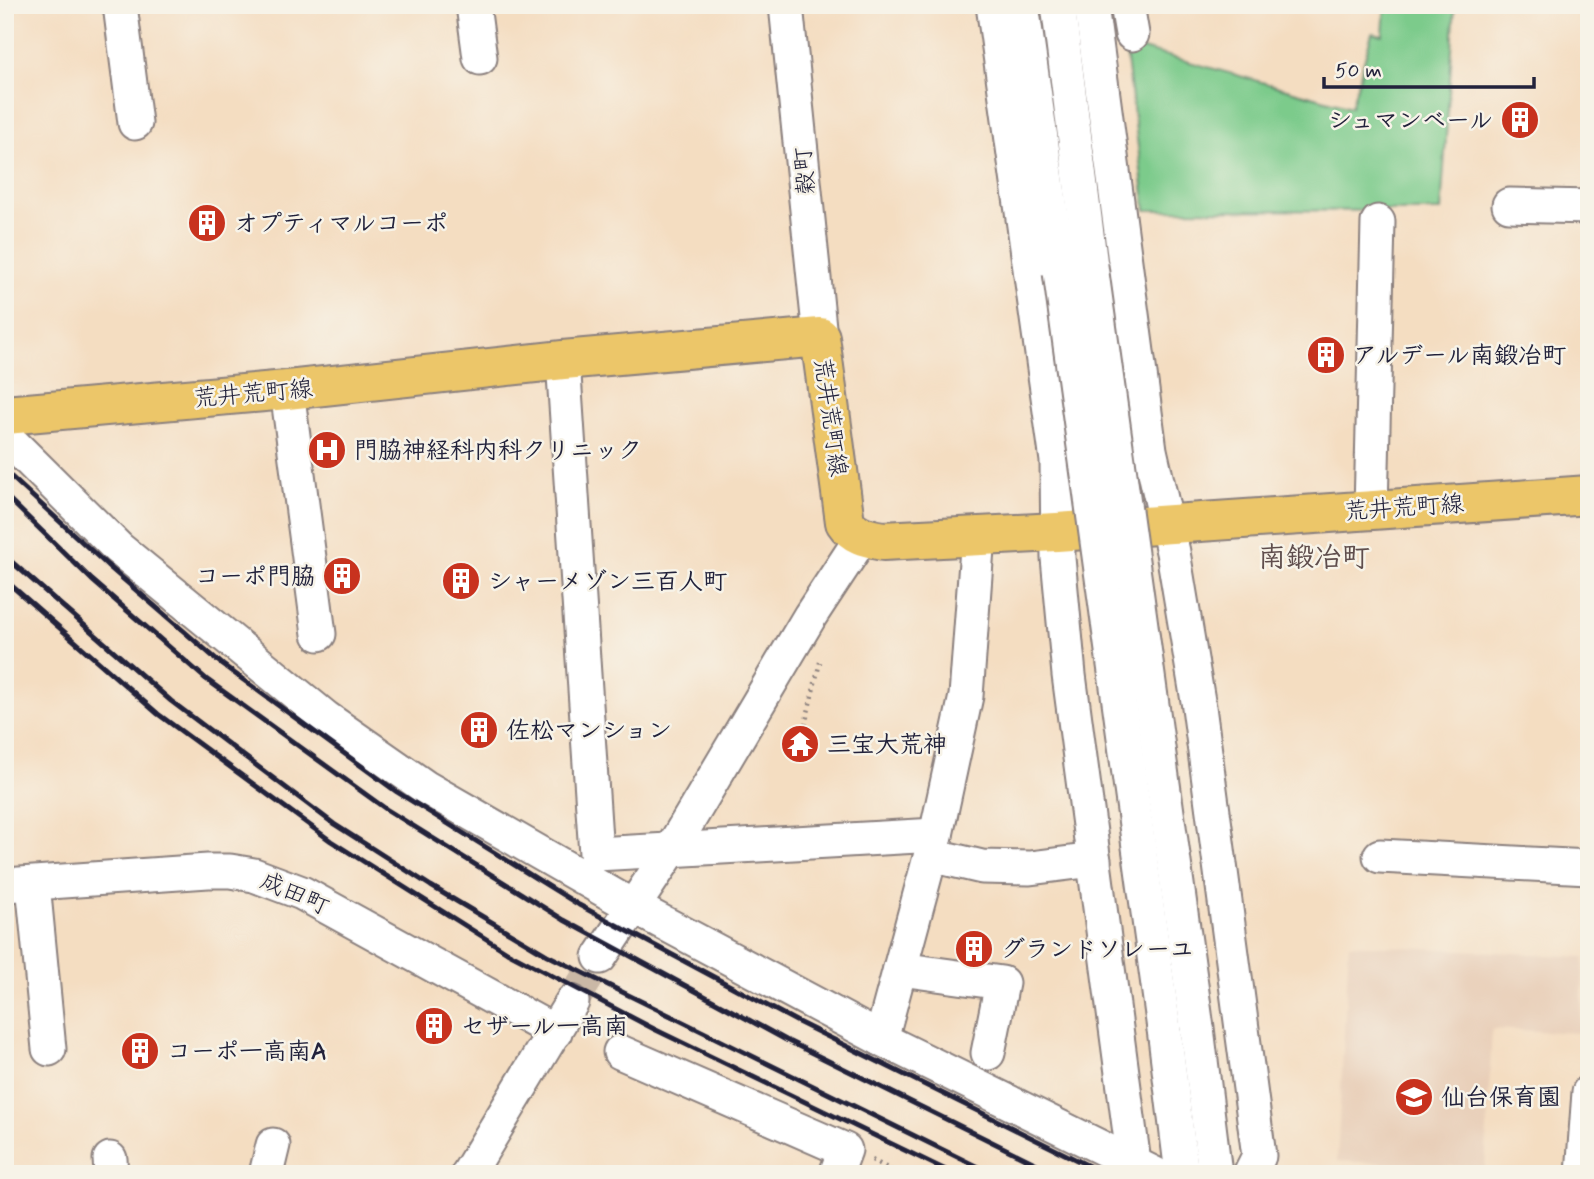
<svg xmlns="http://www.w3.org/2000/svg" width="1594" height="1179" font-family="Mynerve,'Klee One',sans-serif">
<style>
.built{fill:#e8ceb7}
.green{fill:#7ccb8b;stroke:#4f7663;stroke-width:2}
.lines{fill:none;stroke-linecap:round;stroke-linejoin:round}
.minor-tunnel{stroke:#cab8a6;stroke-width:33;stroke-dasharray:33 17;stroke-linecap:butt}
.minor-casing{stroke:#8b807e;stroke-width:37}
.major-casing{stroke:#8b807e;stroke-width:42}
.path{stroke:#8b807e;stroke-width:4.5;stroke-dasharray:2 5;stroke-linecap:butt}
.minor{stroke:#fff;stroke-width:33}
.major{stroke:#ecc669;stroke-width:38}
.rail{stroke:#22223b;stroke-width:5}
.minor-bridge-casing{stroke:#8b807e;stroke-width:37;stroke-linecap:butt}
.minor-bridge{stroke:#fff;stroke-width:33}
.labels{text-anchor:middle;stroke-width:5;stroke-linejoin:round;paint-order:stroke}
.poi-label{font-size:24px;font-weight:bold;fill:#22223b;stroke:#f7f3e8;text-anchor:start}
.street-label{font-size:24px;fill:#22223b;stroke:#f7f3e8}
.quarter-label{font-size:28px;font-weight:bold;fill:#5f4e4d;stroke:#f7f3e8}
</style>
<rect width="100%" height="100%" fill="#f7f3e8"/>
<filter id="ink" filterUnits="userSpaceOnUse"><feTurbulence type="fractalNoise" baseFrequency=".0143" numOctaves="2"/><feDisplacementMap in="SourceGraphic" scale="14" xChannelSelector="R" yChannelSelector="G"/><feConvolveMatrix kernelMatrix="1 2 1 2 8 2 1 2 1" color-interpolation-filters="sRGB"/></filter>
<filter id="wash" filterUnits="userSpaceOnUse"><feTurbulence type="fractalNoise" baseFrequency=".00686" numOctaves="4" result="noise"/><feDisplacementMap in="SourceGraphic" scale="28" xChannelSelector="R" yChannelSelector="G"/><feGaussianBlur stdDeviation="1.57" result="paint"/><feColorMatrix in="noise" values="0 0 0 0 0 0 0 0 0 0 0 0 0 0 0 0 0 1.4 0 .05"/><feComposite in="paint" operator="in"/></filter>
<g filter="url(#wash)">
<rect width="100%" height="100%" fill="#f4ddc1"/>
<polygon class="built" points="1349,944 1584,957 1580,1033 1492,1029 1485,1168 1337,1161"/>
<polygon class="green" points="1385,5 1455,5 1441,211 1146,210 1125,44 1351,107 1372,33 1383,35"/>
</g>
<g filter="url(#ink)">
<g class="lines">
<polyline class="minor-tunnel" points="572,1002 600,957"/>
<defs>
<g id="minor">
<polyline points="120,5 135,123"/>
<polyline points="473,5 480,58"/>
<polyline points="786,5 820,337"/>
<polyline points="993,5 1057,461 1058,558 1069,675 1134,1163"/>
<polyline points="1022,5 1060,272"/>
<polyline points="1058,5 1091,266"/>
<polyline points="1091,5 1150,450 1173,552 1199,707 1259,1156 1250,1174"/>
<polyline points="1127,5 1132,34"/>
<polyline points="1509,205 1589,207"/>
<polyline points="563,360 596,854 936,835"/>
<polyline points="287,390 319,634"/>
<polyline points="5,436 118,548 326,718 425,787 632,906 881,1039 1155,1174"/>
<polyline points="1371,510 1378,222"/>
<polyline points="931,855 982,867 1030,868 1094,860"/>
<polyline points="1380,856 1589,867"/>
<polyline points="33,884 49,1049"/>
<polyline points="5,885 208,871 230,871 254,875 302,893 555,1032"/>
<polyline points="600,957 671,850 810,616 862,537"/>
<polyline points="900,969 1002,983 988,1053"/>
<polyline points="1197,1028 1215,1174"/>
<polyline points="1164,1029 1182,1174"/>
<polyline points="881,1039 936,835 966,696 978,535"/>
<polyline points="620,1052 845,1150 836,1174"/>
<polyline points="110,1159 111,1174"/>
<polyline points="266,1174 273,1145"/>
<polyline points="468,1174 572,1002"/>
<polyline points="1583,1174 1589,1092"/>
</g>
<path id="major" d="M5,415l282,-25 276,-30 257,-23 25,185c9,14 23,16 38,19l174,-9 532,-37"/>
</defs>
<use href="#minor" class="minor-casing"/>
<use href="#major" class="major-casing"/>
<g class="path">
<polyline points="805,725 820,662"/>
<polyline points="872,1160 899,1174"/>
</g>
<use href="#minor" class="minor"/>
<use href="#major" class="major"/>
<g class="rail">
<polyline points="5,471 107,565 223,665 397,792 579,905 796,1021 1105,1174"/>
<polyline points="5,495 92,580 206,679 386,809 564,920 786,1040 1057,1174"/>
<polyline points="5,556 171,701 334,824 431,886 547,955 992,1174"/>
<polyline points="5,580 158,714 331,841 507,952 654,1029 954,1174"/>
</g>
<defs>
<g id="minor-bridge">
<polyline points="1091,266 1197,1028"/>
<polyline points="1060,272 1164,1029"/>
</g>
</defs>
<use href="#minor-bridge" class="minor-bridge-casing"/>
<use href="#minor-bridge" class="minor-bridge"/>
</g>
</g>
<defs>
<symbol id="building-disc" viewBox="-11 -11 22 22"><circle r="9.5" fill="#c8321e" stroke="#f7f3e8"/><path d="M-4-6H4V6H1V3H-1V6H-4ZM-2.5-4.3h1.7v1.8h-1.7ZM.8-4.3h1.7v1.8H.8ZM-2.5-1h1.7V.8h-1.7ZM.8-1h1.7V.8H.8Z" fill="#fff"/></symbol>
<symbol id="hospital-disc" viewBox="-11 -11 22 22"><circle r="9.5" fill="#c8321e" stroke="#f7f3e8"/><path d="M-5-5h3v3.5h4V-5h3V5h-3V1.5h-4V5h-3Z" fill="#fff"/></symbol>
<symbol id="temple-disc" viewBox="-11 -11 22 22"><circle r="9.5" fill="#c8321e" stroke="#f7f3e8"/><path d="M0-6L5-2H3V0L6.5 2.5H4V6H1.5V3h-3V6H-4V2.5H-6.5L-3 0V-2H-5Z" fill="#fff"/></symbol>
<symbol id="school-disc" viewBox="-11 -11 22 22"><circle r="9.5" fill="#c8321e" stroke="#f7f3e8"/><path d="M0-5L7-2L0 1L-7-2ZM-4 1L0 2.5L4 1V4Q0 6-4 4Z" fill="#fff"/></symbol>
</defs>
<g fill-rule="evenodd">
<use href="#building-disc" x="1498" y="98" width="44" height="44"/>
<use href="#building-disc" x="185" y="201" width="44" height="44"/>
<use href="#building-disc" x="1304" y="333" width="44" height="44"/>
<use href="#hospital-disc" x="305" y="428" width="44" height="44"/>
<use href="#building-disc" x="320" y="554" width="44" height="44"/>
<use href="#building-disc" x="439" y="559" width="44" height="44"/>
<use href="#building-disc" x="457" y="708" width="44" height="44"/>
<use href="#temple-disc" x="778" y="722" width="44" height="44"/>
<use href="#building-disc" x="952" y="927" width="44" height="44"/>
<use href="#building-disc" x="412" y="1004" width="44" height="44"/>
<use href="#building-disc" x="118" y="1029" width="44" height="44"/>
<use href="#school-disc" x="1392" y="1075" width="44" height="44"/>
</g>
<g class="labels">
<g class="poi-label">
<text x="1493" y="128" text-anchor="end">シュマンベール</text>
<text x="234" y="231">オプティマルコーポ</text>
<text x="1353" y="363">アルデール南鍛冶町</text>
<text x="354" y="458">門脇神経科内科クリニック</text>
<text x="315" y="584" text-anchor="end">コーポ門脇</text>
<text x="488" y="589">シャーメゾン三百人町</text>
<text x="506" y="738">佐松マンション</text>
<text x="827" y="752">三宝大荒神</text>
<text x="1001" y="957">グランドソレーユ</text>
<text x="461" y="1034">セザール一高南</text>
<text x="167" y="1059">コーポ一高南A</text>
<text x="1441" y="1105">仙台保育園</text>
</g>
<g class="street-label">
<text transform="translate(804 171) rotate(-95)" y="8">穀町</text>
<text transform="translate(253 393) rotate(-5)" y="8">荒井荒町線</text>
<text transform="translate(831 417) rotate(82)" y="8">荒井荒町線</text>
<text transform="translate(1404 507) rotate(-4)" y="8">荒井荒町線</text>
<text transform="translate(295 893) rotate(24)" y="8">成田町</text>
</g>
<g class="quarter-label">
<text x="1314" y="566">南鍛冶町</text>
</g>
</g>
<rect width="1594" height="1179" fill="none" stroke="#f7f3e8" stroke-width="28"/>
<path d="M1324 77v10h210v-10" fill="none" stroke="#22223b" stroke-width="3.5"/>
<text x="1335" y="77" font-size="21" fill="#22223b" stroke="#f7f3e8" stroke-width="5" paint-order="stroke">50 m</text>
</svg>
